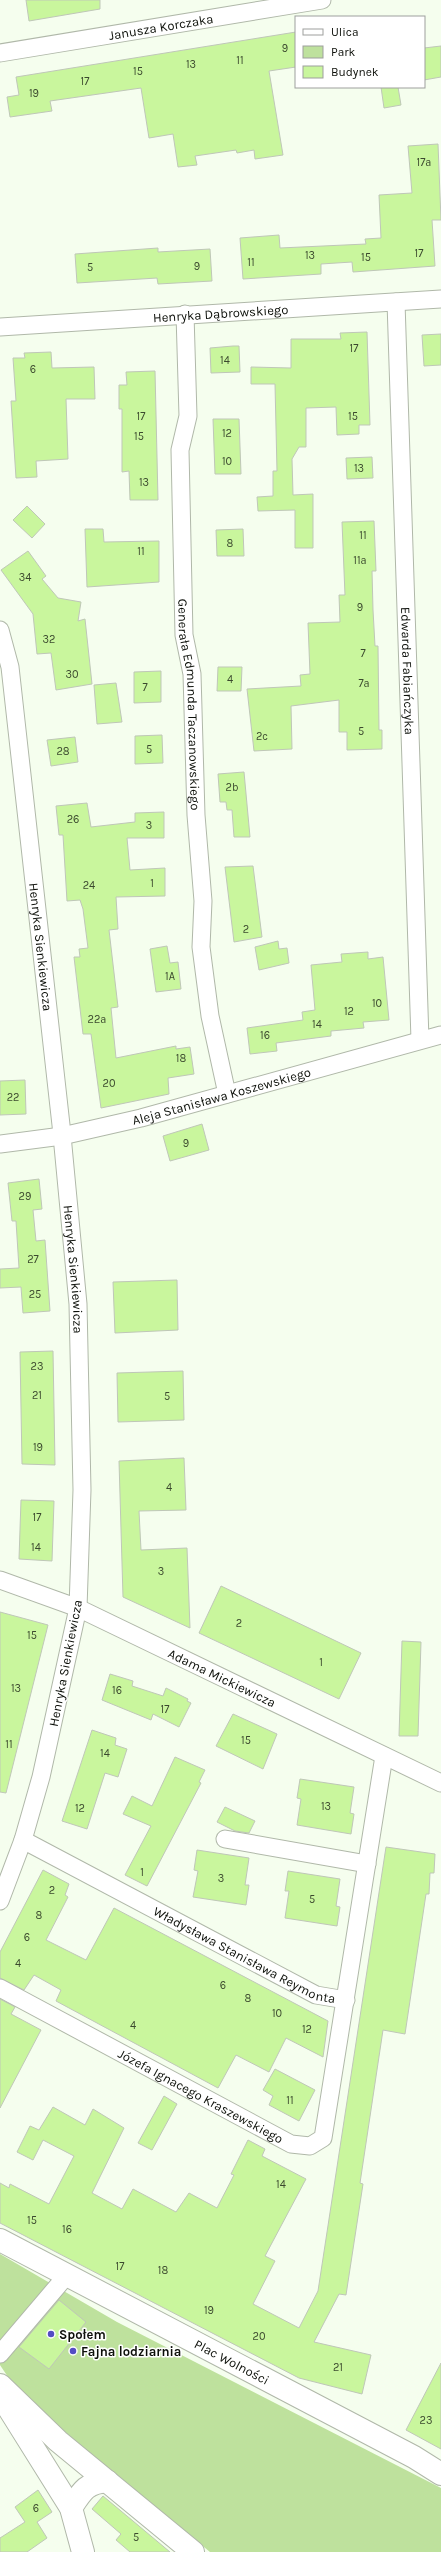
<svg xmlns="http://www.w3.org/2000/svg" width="441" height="2552" font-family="Karla,sans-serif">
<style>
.green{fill:#bee19d}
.building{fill:#c9f69d;stroke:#bfc7b8}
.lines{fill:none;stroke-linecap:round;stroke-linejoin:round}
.minor-casing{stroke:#b0b8a9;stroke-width:19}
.tertiary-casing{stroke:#b0b8a9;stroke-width:24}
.minor{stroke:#fff;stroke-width:17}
.tertiary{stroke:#fff;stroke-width:22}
.poi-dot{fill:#544dc4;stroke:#fff;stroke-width:1.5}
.labels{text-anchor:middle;stroke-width:3;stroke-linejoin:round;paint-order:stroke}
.number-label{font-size:11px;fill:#3b492e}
.street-label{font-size:13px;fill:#0c0f09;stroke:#fff}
.poi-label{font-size:13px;font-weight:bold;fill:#0c0f09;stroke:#fff;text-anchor:start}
</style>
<rect width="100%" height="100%" fill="#f5feee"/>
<polygon class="green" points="0,2254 117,2322 441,2488 441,2552 210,2552 31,2404 14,2386 0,2365"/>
<g class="building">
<polygon points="26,0 100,0 100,9 29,21"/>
<polygon points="296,32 296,67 269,71 283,155 255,159 254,150 237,153 236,150 195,156 197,165 178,167 173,134 149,138 141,88 50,101 52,111 10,117 7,97 19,95 16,77"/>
<polygon points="441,46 441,77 424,80 424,48"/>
<polygon points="381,87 398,87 401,105 384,108"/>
<polygon points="438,144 441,220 432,220 435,266 353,272 352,262 321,264 321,274 243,279 240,238 279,235 280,248 366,244 365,239 381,238 379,195 412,193 408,146"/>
<polygon points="158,248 158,252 210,249 212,281 158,284 157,278 77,283 75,254"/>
<polygon points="367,332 370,425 359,425 359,434 337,435 336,407 306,408 306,447 299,447 292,459 293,495 313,494 313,548 295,548 295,510 258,511 257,497 273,496 273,471 277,471 275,384 251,384 251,367 291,368 291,339 341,339 340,333"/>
<polygon points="441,334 441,365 424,366 422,335"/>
<polygon points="233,346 239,346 240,372 211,373 210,348"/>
<polygon points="51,352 52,368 94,367 95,399 66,399 68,459 36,461 37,477 16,478 11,401 16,401 13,358 25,358 24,353"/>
<polygon points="155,371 158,500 130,500 129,471 122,472 122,409 119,409 119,385 127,385 126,372"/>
<polygon points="213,419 239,419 241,474 215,474"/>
<polygon points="372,457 373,478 347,479 346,458"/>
<polygon points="27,506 45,524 32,538 13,520"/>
<polygon points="374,521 376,571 372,571 373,610 375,646 378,646 379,730 382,730 382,749 347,750 347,732 339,732 339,700 291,706 292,749 254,751 247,689 301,686 300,675 310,674 308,623 340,622 339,595 345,595 342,522"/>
<polygon points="85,529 103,529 104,542 159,541 159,582 87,587"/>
<polygon points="243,529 244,556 217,556 216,530"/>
<polygon points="28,551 46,576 42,579 58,598 81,602 78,621 85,619 92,684 56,690 51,653 37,654 33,614 1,570"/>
<polygon points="218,667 242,667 241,691 217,691"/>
<polygon points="161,671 161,702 134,703 134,672"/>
<polygon points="116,683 122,722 97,724 94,685"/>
<polygon points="162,735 163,763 135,764 135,736"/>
<polygon points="75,737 78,762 51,766 47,740"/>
<polygon points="244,772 250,837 234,837 232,810 227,810 226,802 220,802 218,774"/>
<polygon points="87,803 91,827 135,822 135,813 164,812 164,838 127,838 130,870 165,868 165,896 116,897 118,929 109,930 118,1007 111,1008 116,1058 176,1046 176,1049 190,1047 194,1074 168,1078 169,1094 101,1108 91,1034 83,1034 74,957 80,957 79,949 88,948 83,909 80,900 67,901 63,835 59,835 56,806"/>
<polygon points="253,866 262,937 234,942 225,867"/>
<polygon points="278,941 279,949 287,948 289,963 259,970 255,947"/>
<polygon points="167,946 170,963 178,962 181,989 156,992 150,949"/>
<polygon points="368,952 368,959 383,957 389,1020 363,1022 364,1028 331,1031 331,1036 276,1043 277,1051 250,1054 247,1028 303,1020 302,1012 315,1010 311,965 342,962 341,954"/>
<polygon points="25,1080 26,1114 0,1115 0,1081"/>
<polygon points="202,1124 209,1150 170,1161 163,1136"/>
<polygon points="39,1179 42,1209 33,1210 36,1241 45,1240 50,1311 23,1313 21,1287 0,1288 0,1269 19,1268 16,1221 12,1221 8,1183"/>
<polygon points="177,1280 178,1330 115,1333 113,1282"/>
<polygon points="53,1351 55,1465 22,1464 20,1352"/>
<polygon points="183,1371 184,1420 118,1422 117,1373"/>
<polygon points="184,1458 186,1510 139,1511 141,1550 187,1548 190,1628 123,1597 119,1461"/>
<polygon points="21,1500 54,1501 52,1561 19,1559"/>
<polygon points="221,1586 361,1653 339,1699 199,1633"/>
<polygon points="0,1612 48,1625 6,1793 0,1792"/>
<polygon points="402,1641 421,1642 418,1736 399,1736"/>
<polygon points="110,1674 133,1681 132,1686 163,1696 166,1688 188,1699 187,1701 191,1703 179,1727 153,1714 151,1720 102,1700"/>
<polygon points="233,1714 277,1734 263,1769 216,1746"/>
<polygon points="92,1730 116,1738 115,1745 127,1749 118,1777 105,1773 87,1829 62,1821"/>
<polygon points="175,1757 205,1770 199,1782 201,1783 147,1886 125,1875 151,1826 123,1814 132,1796 152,1806"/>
<polygon points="300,1779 354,1787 350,1813 354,1814 351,1834 297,1825 301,1799 297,1798"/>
<polygon points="225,1807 255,1821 249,1833 235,1831 217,1822"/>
<polygon points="386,1847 435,1854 434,1873 430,1873 429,1894 426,1894 405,2034 383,2030 360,2183 363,2184 346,2295 339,2294 314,2342 371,2355 362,2394 299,2378 0,2223 0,2183 9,2188 10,2184 49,2204 74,2156 43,2140 33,2160 17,2152 30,2126 39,2130 53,2107 85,2125 93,2109 124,2128 92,2193 122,2209 133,2189 176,2212 189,2193 217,2208 234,2175 231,2174 248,2140 265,2149 262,2156 306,2179 265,2256 275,2261 253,2304 299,2328 318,2291"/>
<polygon points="197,1850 249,1858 245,1885 249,1885 246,1905 193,1897 198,1871 194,1870"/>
<polygon points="43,1870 69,1884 65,1895 68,1897 46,1940 86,1960 114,1908 328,2021 323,2057 286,2038 269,2072 236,2055 218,2088 56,2001 61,1990 34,1975 24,1990 0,1978 0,1952"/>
<polygon points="288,1871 340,1879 336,1906 340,1907 337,1926 285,1918 289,1891 285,1891"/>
<polygon points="0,1999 15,2007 11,2014 41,2030 0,2108"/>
<polygon points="275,2069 315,2090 299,2121 269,2105 273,2096 263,2090"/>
<polygon points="164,2096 177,2104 152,2150 138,2143"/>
<polygon points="59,2300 86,2322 49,2369 19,2347"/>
<polygon points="441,2363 441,2449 406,2430"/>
<polygon points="38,2490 52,2512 37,2522 47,2538 27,2552 0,2552 0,2538 25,2522 15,2507"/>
<polygon points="103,2496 133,2521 170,2552 130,2552 116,2540 121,2534 92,2509"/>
</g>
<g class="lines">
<defs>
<g id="minor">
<path id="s1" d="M0,53l322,-53"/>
<path id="s2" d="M396,302l24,738"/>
<path id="s3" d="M185,314l3,102 -8,34 4,185 8,39 4,141 7,86 -2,46 9,69 17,78"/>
<path id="s4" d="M0,327l441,-28"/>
<path id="s5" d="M0,630l10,37 51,458 17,179 4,186 -4,118 -37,169 -18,63 -23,61"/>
<path id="s6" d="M0,1144l62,-8 79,-18 300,-83"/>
<path id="s7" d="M0,1580l78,28 363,175"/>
<polyline points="225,1839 367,1864"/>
<path id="s8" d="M23,1840l293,155 30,5"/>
<path id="s9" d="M0,1988l291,156 19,2 13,-8 61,-382"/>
<polyline points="0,2354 67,2275"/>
</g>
<g id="tertiary">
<path id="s10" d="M0,2240l414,217 27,17"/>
<polyline points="0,2385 58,2441 193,2552"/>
<polyline points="1,2396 71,2508 83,2552"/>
<path d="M71,2508c11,-17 15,-25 36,-27"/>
</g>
</defs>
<use href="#minor" class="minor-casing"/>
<use href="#tertiary" class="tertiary-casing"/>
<use href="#minor" class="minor"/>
<use href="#tertiary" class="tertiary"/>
</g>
<g class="poi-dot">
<circle cx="51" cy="2334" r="4"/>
<circle cx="73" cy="2351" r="4"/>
</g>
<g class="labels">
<g class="number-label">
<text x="285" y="52">9</text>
<text x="240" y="64">11</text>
<text x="191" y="68">13</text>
<text x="138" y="75">15</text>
<text x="85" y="85">17</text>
<text x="34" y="97">19</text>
<text x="424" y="166">17a</text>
<text x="419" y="257">17</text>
<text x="310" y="259">13</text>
<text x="366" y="261">15</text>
<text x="251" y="266">11</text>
<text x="197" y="270">9</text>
<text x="90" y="271">5</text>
<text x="354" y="352">17</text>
<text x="225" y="364">14</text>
<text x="33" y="373">6</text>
<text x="141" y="420">17</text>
<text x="353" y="420">15</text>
<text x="227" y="437">12</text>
<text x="139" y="440">15</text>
<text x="227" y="465">10</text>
<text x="359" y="472">13</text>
<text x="144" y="486">13</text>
<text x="363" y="539">11</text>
<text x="230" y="547">8</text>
<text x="141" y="555">11</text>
<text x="360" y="564">11a</text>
<text x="25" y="581">34</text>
<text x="360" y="611">9</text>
<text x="49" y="643">32</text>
<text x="363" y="657">7</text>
<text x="72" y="678">30</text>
<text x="230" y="683">4</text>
<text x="364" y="687">7a</text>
<text x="145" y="691">7</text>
<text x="361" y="735">5</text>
<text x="262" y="740">2c</text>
<text x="149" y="753">5</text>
<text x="63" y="755">28</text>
<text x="232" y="791">2b</text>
<text x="73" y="823">26</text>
<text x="149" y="829">3</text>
<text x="152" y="887">1</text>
<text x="89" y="889">24</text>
<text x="246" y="933">2</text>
<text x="170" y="980">1A</text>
<text x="377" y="1007">10</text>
<text x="349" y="1015">12</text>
<text x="97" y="1023">22a</text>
<text x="317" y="1028">14</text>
<text x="265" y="1039">16</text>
<text x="181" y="1062">18</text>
<text x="109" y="1087">20</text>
<text x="13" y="1101">22</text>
<text x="186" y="1147">9</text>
<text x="25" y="1200">29</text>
<text x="33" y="1263">27</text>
<text x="35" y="1298">25</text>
<text x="37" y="1370">23</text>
<text x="37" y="1399">21</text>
<text x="167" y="1400">5</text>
<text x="38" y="1451">19</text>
<text x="169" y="1491">4</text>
<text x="37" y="1521">17</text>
<text x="36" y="1551">14</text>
<text x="161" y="1575">3</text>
<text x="239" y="1627">2</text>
<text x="32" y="1639">15</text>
<text x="321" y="1666">1</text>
<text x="16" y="1692">13</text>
<text x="117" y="1694">16</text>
<text x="165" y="1713">17</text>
<text x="246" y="1744">15</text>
<text x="9" y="1748">11</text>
<text x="105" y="1757">14</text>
<text x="326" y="1810">13</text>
<text x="80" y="1812">12</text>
<text x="142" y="1876">1</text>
<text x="221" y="1882">3</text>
<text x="52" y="1894">2</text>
<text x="312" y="1903">5</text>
<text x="39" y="1919">8</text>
<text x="27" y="1941">6</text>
<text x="18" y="1967">4</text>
<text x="223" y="1989">6</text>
<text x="248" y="2002">8</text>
<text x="277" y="2017">10</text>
<text x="133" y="2029">4</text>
<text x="307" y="2033">12</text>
<text x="290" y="2104">11</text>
<text x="281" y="2188">14</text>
<text x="32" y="2224">15</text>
<text x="67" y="2233">16</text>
<text x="120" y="2270">17</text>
<text x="163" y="2274">18</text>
<text x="209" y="2314">19</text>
<text x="259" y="2340">20</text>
<text x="338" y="2371">21</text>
<text x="426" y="2424">23</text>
<text x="36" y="2512">6</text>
<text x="136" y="2541">5</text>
</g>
<g class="street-label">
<text dy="5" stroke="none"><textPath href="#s1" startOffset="163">Janusza Korczaka</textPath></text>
<text dy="5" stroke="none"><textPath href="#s4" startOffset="221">Henryka Dąbrowskiego</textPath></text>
<text dy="5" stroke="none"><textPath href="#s2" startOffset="369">Edwarda Fabiańczyka</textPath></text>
<text dy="5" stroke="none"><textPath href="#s3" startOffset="392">Generała Edmunda Taczanowskiego</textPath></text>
<text dy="5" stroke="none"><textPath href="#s5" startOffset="320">Henryka Sienkiewicza</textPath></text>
<text dy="5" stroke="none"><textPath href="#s6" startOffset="227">Aleja Stanisława Koszewskiego</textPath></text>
<text dy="5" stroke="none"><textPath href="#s5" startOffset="644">Henryka Sienkiewicza</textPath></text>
<text transform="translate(65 1663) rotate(-79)" y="5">Henryka Sienkiewicza</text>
<text dy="5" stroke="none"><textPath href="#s7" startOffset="243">Adama Mickiewicza</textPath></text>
<text dy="5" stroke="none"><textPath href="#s8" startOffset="250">Władysława Stanisława Reymonta</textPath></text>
<text dy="5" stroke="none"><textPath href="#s9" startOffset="228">Józefa Ignacego Kraszewskiego</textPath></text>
<text dy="5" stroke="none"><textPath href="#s10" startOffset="262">Plac Wolności</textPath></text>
</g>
<g class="poi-label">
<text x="59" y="2339">Społem</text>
<text x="81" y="2356">Fajna lodziarnia</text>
</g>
</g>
<rect x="295" y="16" width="130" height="72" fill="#ffffff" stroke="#9e9f9d"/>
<rect x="303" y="29" width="20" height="6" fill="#ffffff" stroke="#9e9f9d"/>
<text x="331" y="36" font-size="12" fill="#0c0f09">Ulica</text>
<rect x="303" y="46" width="20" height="12" fill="#bee19d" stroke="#9e9f9d"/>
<text x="331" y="56" font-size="12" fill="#0c0f09">Park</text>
<rect x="303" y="66" width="20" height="12" fill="#c9f69d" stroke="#9e9f9d"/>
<text x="331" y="76" font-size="12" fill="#0c0f09">Budynek</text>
</svg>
